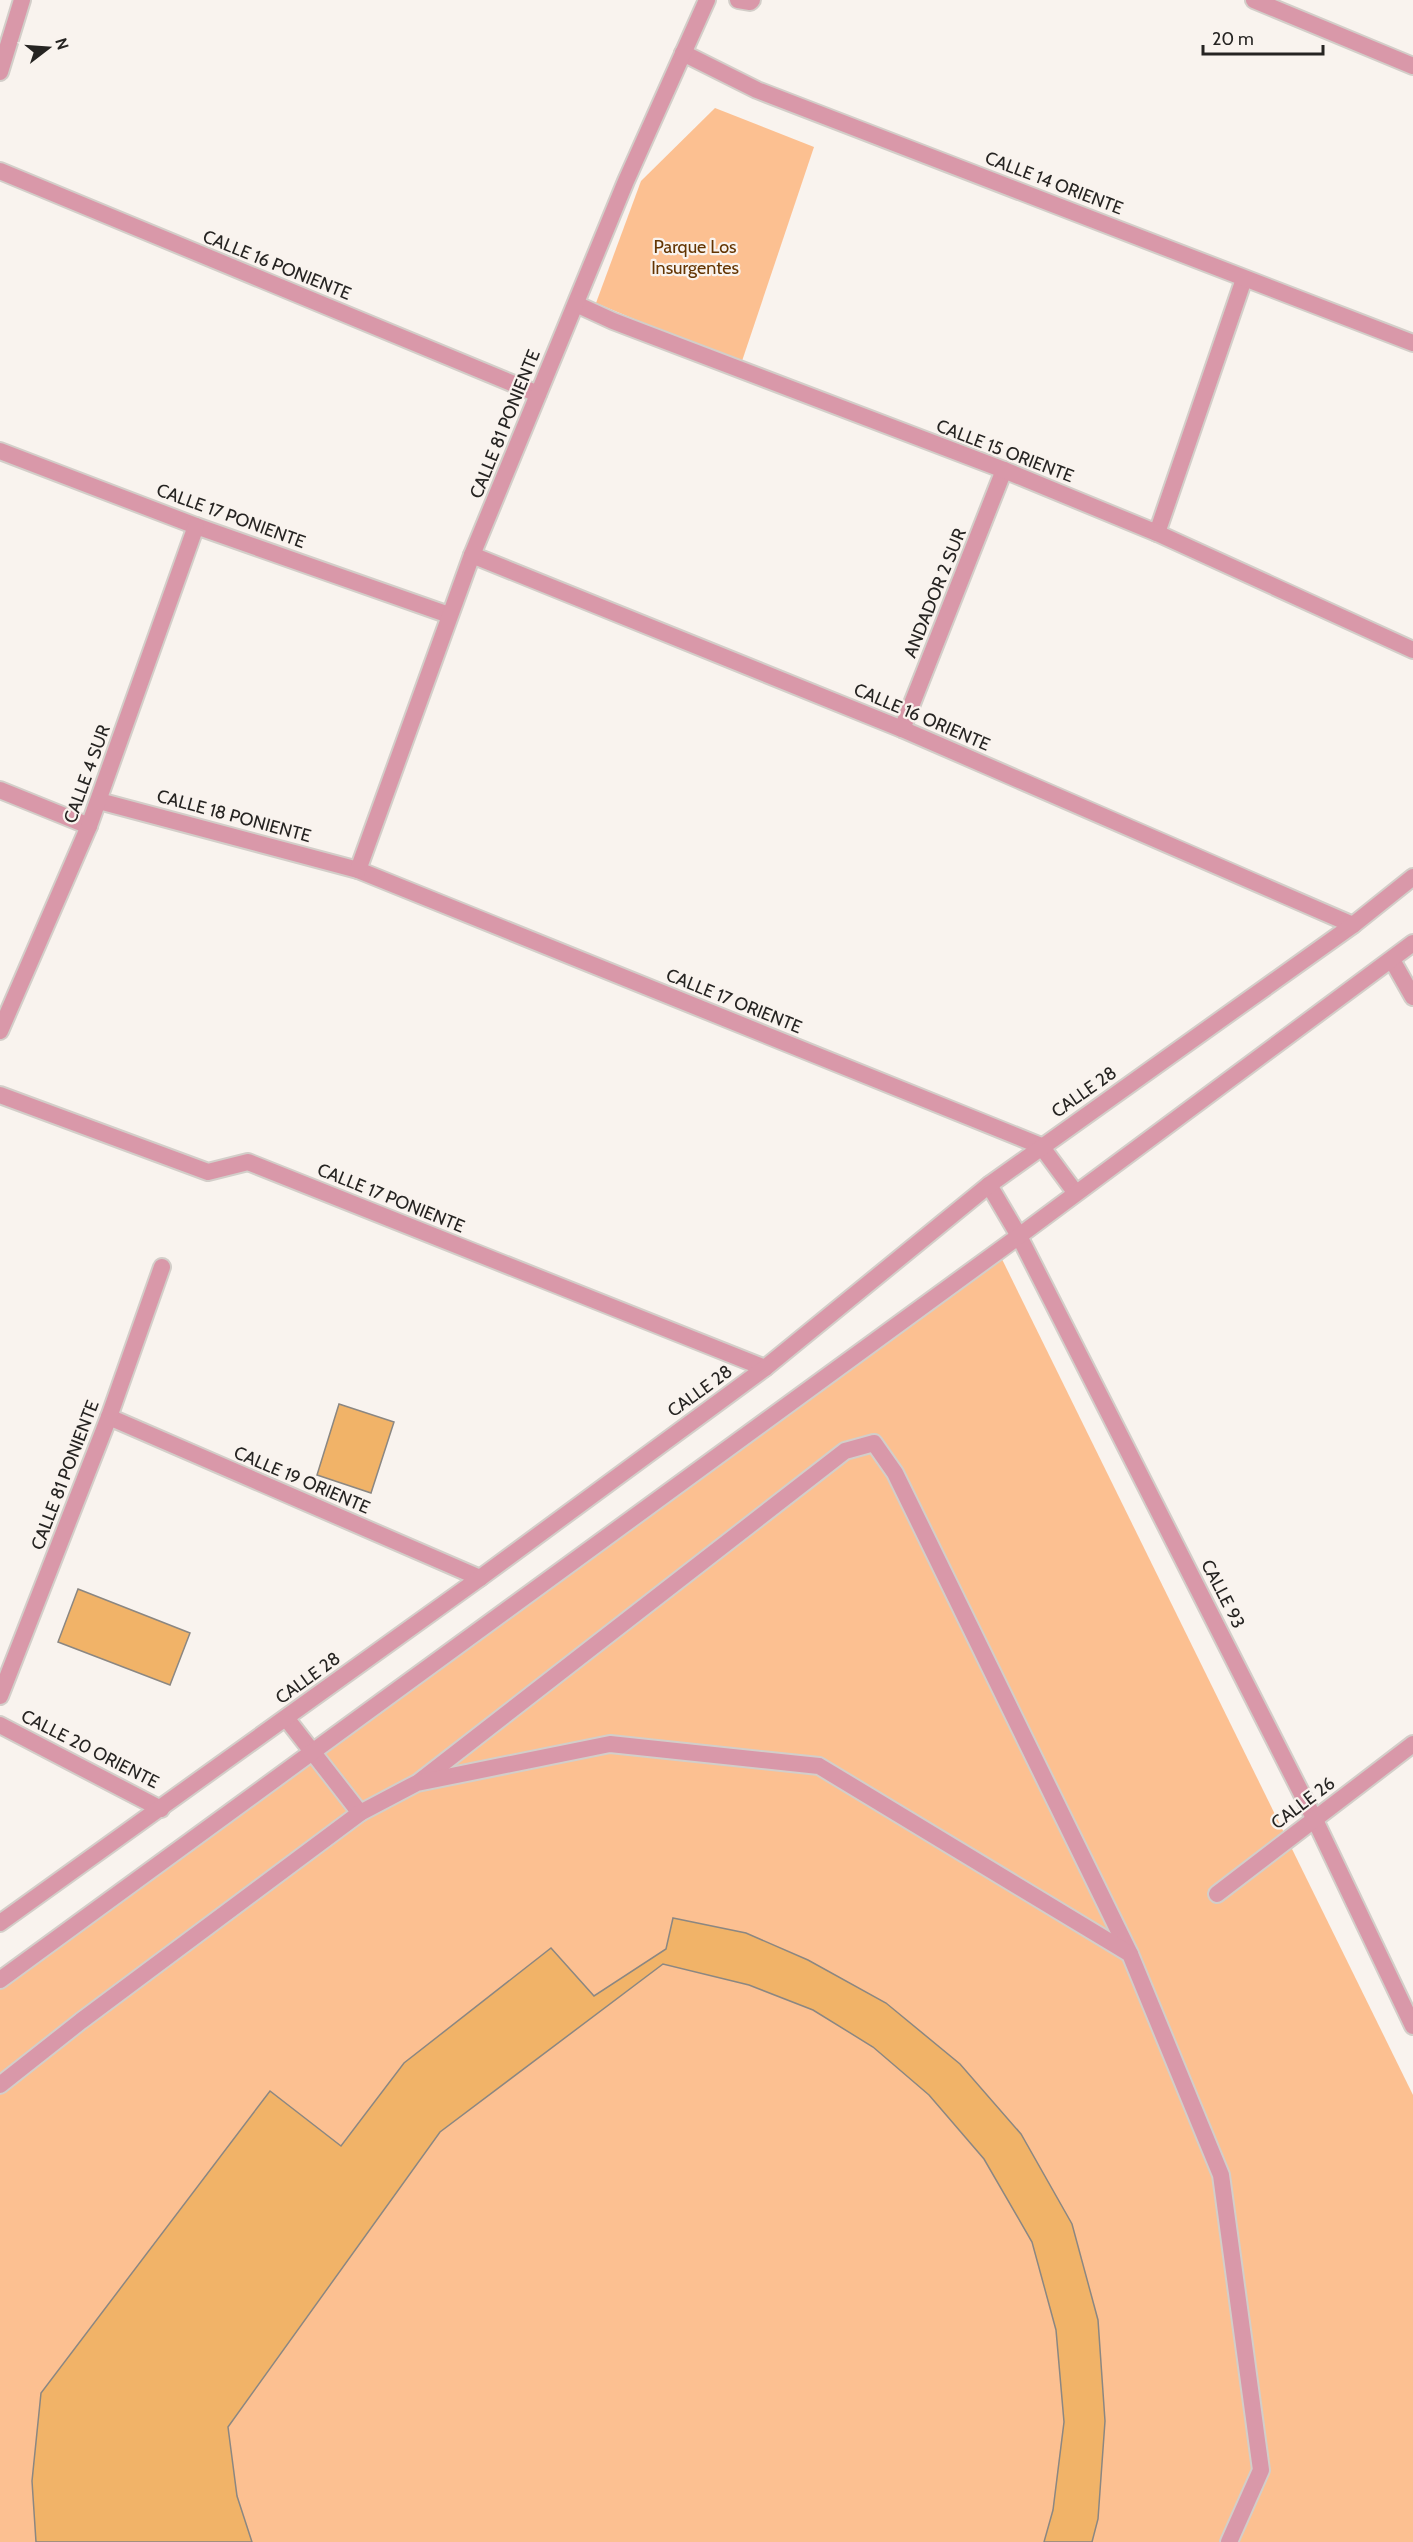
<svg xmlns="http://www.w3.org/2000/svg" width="1413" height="2542" font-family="Cabin,sans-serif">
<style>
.green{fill:#fcc091}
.building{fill:#f1b368;stroke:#8b8782;stroke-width:1.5}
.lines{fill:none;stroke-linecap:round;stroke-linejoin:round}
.service-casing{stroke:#d3cec9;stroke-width:20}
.pedestrian-casing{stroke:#d3cec9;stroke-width:20}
.minor-casing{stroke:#d3cec9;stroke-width:20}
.tertiary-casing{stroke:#d3cec9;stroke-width:20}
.service{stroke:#d998a9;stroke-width:16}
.pedestrian{stroke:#d998a9;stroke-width:16}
.minor{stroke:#d998a9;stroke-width:16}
.tertiary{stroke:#d998a9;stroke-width:16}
.labels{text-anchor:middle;stroke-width:4.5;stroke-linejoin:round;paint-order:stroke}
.street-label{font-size:18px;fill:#262422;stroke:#f9f3ee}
.park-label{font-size:18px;fill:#643502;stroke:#f9f3ee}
</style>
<rect width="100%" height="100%" fill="#f9f3ee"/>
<g class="green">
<polygon points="715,108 814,147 741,364 596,303 641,181"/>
<polygon points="997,1249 1413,2095 1413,2542 0,2542 0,1980"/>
</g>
<g class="building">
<polygon points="339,1404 394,1422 371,1493 317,1475"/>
<polygon points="78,1589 190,1633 170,1685 58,1642"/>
<polygon points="673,1918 746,1933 808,1960 886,2003 960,2064 1021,2134 1072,2224 1098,2320 1105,2421 1098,2519 1092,2542 1044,2542 1053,2510 1064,2422 1056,2330 1032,2242 984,2159 929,2095 873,2047 813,2010 749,1985 663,1964 440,2132 228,2427 237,2496 252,2542 36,2542 32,2481 41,2393 270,2091 341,2146 404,2063 551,1948 594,1996 666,1949"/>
</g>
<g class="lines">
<defs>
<g id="service">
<polyline points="902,729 1004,470"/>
<polyline points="1392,960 1413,997"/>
<polyline points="286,1718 360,1813"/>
<polyline points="420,1781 845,1451 874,1443 895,1473 1130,1954"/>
<polyline points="0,2085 81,2021 360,1813 417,1783 610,1744 819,1766 1130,1954 1221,2175 1261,2470 1229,2542"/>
</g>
<polyline id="pedestrian" points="1157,533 1244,279"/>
<g id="minor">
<polyline points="738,0 750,2 752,0"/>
<polyline points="1254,0 1413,66"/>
<polyline points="683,53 757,90 1413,343"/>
<polyline points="0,72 22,0"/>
<polyline points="0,171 538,394"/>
<polyline points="576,304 613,321 1004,470 1157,533 1413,650"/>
<polyline points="0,451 196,526 449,615"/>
<polyline points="472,555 902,729 1353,925"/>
<polyline points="0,790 89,826"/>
<polyline points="99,801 358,870 1041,1146 1075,1192"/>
<polyline points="358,870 472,555 626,181 707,0"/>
<polyline points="0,1031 89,826 196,526"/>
<polyline points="0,1095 208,1172 248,1162 765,1368"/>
<polyline points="989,1185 1019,1236 1314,1818 1413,2026"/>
<polyline points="109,1417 480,1578"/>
<polyline points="0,1696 109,1417 162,1267"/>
<polyline points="0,1725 161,1809"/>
<polyline points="1217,1894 1413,1744"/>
</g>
<g id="tertiary">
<polyline points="0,1923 480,1578 765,1368 989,1185 1353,925 1413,877"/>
<polyline points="0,1980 1019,1236 1413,943"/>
</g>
</defs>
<use href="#service" class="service-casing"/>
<use href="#pedestrian" class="pedestrian-casing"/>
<use href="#minor" class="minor-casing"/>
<use href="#tertiary" class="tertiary-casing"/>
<use href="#service" class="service"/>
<use href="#pedestrian" class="pedestrian"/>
<use href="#minor" class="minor"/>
<use href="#tertiary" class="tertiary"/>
</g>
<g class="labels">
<g class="street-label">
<text transform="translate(1054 183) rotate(21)" y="6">CALLE 14 ORIENTE</text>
<text transform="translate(277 265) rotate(22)" y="6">CALLE 16 PONIENTE</text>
<text transform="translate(505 424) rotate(-68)" y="6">CALLE 81 PONIENTE</text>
<text transform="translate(1005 451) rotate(21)" y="6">CALLE 15 ORIENTE</text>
<text transform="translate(231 516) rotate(20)" y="6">CALLE 17 PONIENTE</text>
<text transform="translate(935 593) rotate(-68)" y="6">ANDADOR 2 SUR</text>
<text transform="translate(922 717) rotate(23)" y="6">CALLE 16 ORIENTE</text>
<text transform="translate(87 774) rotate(-70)" y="6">CALLE 4 SUR</text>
<text transform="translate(234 816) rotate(15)" y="6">CALLE 18 PONIENTE</text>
<text transform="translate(734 1001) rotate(22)" y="6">CALLE 17 ORIENTE</text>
<text transform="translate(1084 1092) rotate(-35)" y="6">CALLE 28</text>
<text transform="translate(391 1198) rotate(22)" y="6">CALLE 17 PONIENTE</text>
<text transform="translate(700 1391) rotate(-36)" y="6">CALLE 28</text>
<text transform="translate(65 1475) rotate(-69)" y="6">CALLE 81 PONIENTE</text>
<text transform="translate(302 1480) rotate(23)" y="6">CALLE 19 ORIENTE</text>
<text transform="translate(1223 1594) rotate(63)" y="6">CALLE 93</text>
<text transform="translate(308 1678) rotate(-36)" y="6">CALLE 28</text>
<text transform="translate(90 1749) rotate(27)" y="6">CALLE 20 ORIENTE</text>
<text transform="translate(1303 1803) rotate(-37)" y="6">CALLE 26</text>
</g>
<g class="park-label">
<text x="695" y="253">Parque Los<tspan x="695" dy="21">Insurgentes</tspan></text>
</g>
</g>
<g transform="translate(48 48) rotate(73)" stroke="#f9f3ee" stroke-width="4.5" paint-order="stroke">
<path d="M0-4.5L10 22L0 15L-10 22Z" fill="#262422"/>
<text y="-9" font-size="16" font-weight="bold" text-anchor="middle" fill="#262422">N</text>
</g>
<path d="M1203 45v9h120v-9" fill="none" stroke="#262422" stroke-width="3"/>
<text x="1212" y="45" font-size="18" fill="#262422" stroke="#f9f3ee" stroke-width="4.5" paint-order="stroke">20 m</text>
</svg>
